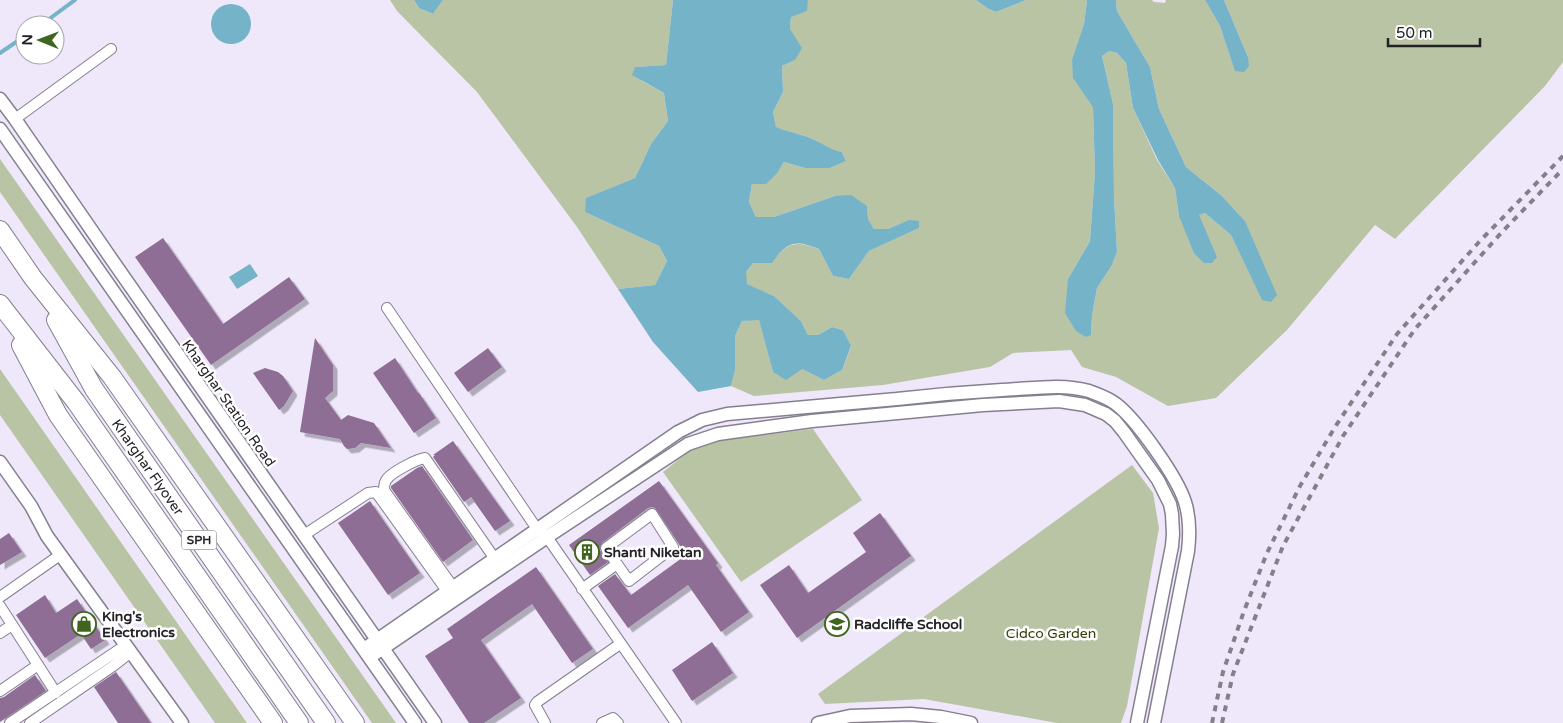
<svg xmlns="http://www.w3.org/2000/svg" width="1563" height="723" font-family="'Varela Round',sans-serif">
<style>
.green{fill:#b9c4a5}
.water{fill:#75b3c9}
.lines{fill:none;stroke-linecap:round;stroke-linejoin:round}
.stream{stroke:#75b3c9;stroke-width:4}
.building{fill:#8f6e96;filter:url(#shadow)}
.minor-casing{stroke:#857f8f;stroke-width:12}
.tertiary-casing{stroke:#857f8f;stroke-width:15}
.motorway-casing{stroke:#857f8f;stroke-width:20}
.minor{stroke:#fff;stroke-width:10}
.tertiary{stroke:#fff;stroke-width:12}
.motorway{stroke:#fff;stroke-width:18}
.rail{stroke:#847f8b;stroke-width:4;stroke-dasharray:6 6;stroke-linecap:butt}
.labels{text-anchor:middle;stroke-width:5;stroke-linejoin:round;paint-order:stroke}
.shield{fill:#fff;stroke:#656368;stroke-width:1}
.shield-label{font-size:12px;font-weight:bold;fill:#232027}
.street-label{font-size:14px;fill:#232027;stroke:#fff}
.poi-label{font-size:14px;font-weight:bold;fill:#232027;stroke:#fff;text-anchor:start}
.park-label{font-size:14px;fill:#303f03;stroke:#fff}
</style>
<defs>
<filter id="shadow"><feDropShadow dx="4.5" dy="4.5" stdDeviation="0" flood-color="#0004"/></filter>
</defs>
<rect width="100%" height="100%" fill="#efe8fa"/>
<g class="green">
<polygon points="390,0 414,0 419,8 433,14 443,0 673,0 666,65 635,67 642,81 664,93 668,121 651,144 635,178 587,198 585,212 659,246 667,261 655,285 618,289 577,227 477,92 397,11"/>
<path d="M808,0h168l11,8 9,4 30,-12h61l-3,24 -12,35 14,36 7,11 2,65 -5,70 -22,38 23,55 1,-19 5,-27 15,-23 5,-13 -3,-55 -1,-93 -11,-48 7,-5 8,2 9,10 7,45 24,52 18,28 4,28 19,-1 7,-2 26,22 31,64 -17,-78 -23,-25 -36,-29 -27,-58 -9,-42 -33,-56 -1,-11h36l2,2 11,1 1,-3h39l15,26 15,44 13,-13 -24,-57h339v62l-18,24 -150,153 -20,-14 -88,105 -71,68 -48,8 -52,-29 -34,-10 -11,-17 -58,3 -23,14 -107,18 -129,11 -23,-10 4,-17v-33l7,-15 17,-2 14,53 29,-3 22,11 18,-10 9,-23 -8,-17 -11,-3 -14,8h-10l-7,-14 -27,-25 -28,-12v-12l7,-9h18c17,-21 23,-23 48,-14l14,27 16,3 20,-28 50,-23 -9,-8 -22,9h-14l-6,-10 -1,-13 -32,-10 -61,21h-18l-7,-15 3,-18 26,-12 6,-10 21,6h25l16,-7 -4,-9c-14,-3 -20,-9 -32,-14 -10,-5 -23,-6 -34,-10l-3,-16 10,-20 -1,-26 13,-6 -5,-31 1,-13 15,-5z"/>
<polygon points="0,159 396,723 372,723 0,192"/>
<polygon points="0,369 247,723 215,723 0,415"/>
<polygon points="813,429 862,500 741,582 663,472 693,448 708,442"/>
<polygon points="1132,465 1153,493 1159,528 1127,706 1121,723 1057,723 924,699 825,704 818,694"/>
</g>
<g class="water">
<polygon points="414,0 443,0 433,14 419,8"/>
<path d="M673,0h135l-1,11 -16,6 -1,12 12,19 -7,12 -13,6 1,26 -10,20 3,15c11,5 23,6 34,11 13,5 18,11 32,14l4,9 -16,7h-25l-21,-6 -6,10 -12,12h-14l-3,18 7,15h18l61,-21 16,-1 16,11 1,13 6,10h14l21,-9 10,1v7l-50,23 -20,28 -16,-3 -14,-27c-25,-10 -32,-7 -47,14h-19l-7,9 1,12 27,12 27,25 7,14h10l14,-8 11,3 8,16 -9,24 -18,10 -22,-11 -16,11 -13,-8 -14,-52 -17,1 -7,15v34l-4,16 -33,6 -45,-50 -35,-53 37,-4 12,-24 -8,-15 -74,-34 1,-14 49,-20 16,-34 17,-23 -4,-28 -32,-18 3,-8 31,-2z"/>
<polygon points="976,0 1026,0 996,12 987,8"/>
<polygon points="1087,0 1116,0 1117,11 1150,67 1159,109 1186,167 1222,196 1245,221 1277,295 1271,302 1262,300 1231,235 1205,213 1199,215 1217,257 1212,263 1204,263 1194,253 1179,216 1175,188 1158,160 1133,108 1126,63 1117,53 1109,51 1102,56 1113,104 1114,197 1117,252 1112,265 1097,288 1092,315 1091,335 1086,337 1076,331 1065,313 1068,279 1090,241 1095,171 1093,107 1073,78 1072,59 1084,24"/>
<polygon points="1205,0 1224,0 1248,57 1249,66 1244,72 1235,71 1220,26"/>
<circle cx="231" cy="24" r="20"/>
<polygon points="250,264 258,276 237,289 229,277"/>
</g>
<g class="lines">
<g class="stream">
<polyline points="41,25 75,0"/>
<polyline points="0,53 25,36"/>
</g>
</g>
<g class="building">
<polygon points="163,238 223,324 289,277 305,299 211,365 135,257"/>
<polygon points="315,338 333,365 333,391 325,398 341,420 348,415 374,423 391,448 361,443 355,448 347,449 344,446 340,439 300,432"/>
<polygon points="488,348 502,367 468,392 454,373"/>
<polygon points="395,358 418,393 419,393 436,418 414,433 373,373"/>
<polygon points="265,368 278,372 283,376 293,391 284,406 279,410 253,373"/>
<polygon points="453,441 510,521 495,531 471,497 464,502 433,457 435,455 433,455"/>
<polygon points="422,466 473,540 443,562 391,488 391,486 417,468"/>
<polygon points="659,481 718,563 716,565 749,612 721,632 688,585 628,628 598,586 615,574 631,595 686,555 655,508 652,507 648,508 602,543 599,549 608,562 590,575 569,545"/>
<polygon points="370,501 420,573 388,595 338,523"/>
<polygon points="880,513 911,556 797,638 760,585 789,565 808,593 866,552 853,533"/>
<polygon points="9,533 22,552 0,565 0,539"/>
<polygon points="536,567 593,649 572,663 532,604 481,640 521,698 484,723 469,723 425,656 453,638 447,629"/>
<polygon points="45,595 56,613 77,599 105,640 91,649 81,634 45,658 16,615"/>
<polygon points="712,642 733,673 692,701 672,670"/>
<polygon points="116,672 151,723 118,723 94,687"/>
<polygon points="35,675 46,691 0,722 0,698 4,697"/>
</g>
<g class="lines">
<defs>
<g id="minor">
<polyline points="15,119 111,49"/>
<polyline points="387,308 537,529 547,537 676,723"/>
<polyline points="304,535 368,493 376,492 447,591"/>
<path d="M453,587l-69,-97c0,-4 0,-8 3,-11 5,-7 30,-20 38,-21l70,101"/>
<polyline points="582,589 617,564 629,581 673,547 652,514 606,548 617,564"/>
<polyline points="0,597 60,555"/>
<polyline points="0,606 56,693"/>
<polyline points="0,633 12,625"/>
<polyline points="0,691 38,665"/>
<polyline points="10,723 126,645"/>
<polyline points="30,723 113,666 131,652"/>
<polyline points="545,723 535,705 537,702 620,644"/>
<polyline points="602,723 613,718 618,723"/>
</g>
<g id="tertiary">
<polyline points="0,99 15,119 110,257 435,723"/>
<polyline points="0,129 415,723"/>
<polyline points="0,462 31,506 47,536 182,723"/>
<path d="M364,649l314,-217 24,-12 25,-6c57,-5 113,-10 170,-15 35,-4 70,-7 105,-9 28,-1 59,-7 87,1 8,3 20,7 27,13 21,16 61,73 69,98 5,16 5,32 3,49l-34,172"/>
<polyline points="370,657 547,537 688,444 718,434 812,421 983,405 1059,401 1085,405 1106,414 1115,421 1124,432 1158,480 1170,504 1172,514 1173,534 1172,546 1137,723"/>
<polyline points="818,723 850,716 911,714 941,717 971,723"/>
</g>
<g id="motorway">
<polyline points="0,230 33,278 112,377 355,723"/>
<polyline points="0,304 76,402 299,723"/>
<polyline points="56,320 94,389 326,723"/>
<polyline points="21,345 58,415 273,723"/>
</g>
</defs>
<use href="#minor" class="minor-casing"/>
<use href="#tertiary" class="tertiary-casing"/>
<use href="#motorway" class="motorway-casing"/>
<use href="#minor" class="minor"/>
<use href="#tertiary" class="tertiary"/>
<use href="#motorway" class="motorway"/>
<g class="rail">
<polyline points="1212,723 1223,672 1244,611 1267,553 1300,486 1335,427 1397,334 1479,242 1563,156"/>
<polyline points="1222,723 1233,674 1283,546 1343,436 1415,329 1502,232 1563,169"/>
</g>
</g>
<defs>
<symbol id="building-ring" viewBox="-11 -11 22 22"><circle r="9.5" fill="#fff" stroke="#40651f" stroke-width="1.5"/><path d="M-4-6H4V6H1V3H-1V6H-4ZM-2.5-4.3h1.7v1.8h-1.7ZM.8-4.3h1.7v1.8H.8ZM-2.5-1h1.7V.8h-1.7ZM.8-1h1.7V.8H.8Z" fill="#40651f"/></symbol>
<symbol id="shop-ring" viewBox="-11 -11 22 22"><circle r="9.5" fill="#fff" stroke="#40651f" stroke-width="1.5"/><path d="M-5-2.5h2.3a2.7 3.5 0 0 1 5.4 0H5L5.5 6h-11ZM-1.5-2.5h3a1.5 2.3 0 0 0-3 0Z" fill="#40651f"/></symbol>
<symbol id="school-ring" viewBox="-11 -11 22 22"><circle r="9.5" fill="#fff" stroke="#40651f" stroke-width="1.5"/><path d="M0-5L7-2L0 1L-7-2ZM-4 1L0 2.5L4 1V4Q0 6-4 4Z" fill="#40651f"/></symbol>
</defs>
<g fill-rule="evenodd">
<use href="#building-ring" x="573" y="538" width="28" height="28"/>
<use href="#shop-ring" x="70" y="610" width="28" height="28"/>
<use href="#school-ring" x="823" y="610" width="28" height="28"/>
</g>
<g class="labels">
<rect class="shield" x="181.5" y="530.5" width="35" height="19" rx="4"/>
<g class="shield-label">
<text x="199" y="544">SPH</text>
</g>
<g class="street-label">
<text transform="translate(229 403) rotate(55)" y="5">Kharghar Station Road</text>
<text transform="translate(148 467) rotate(55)" y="5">Kharghar Flyover</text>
</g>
<g class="poi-label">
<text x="604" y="557">Shanti Niketan</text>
<text x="102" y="621">King's<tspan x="102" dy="16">Electronics</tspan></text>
<text x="854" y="629">Radcliffe School</text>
</g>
<g class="park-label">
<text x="1051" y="638">Cidco Garden</text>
</g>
</g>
<g transform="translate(40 40) rotate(271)"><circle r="24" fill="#ffffff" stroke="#a7a6a9"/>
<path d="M0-4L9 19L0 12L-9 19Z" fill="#40651f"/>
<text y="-8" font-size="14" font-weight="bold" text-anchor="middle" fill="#232027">N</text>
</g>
<path d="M1388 38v8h92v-8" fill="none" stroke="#232027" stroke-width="2.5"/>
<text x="1396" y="38" font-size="15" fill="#232027" stroke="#ffffff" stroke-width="4" paint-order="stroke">50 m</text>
</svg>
